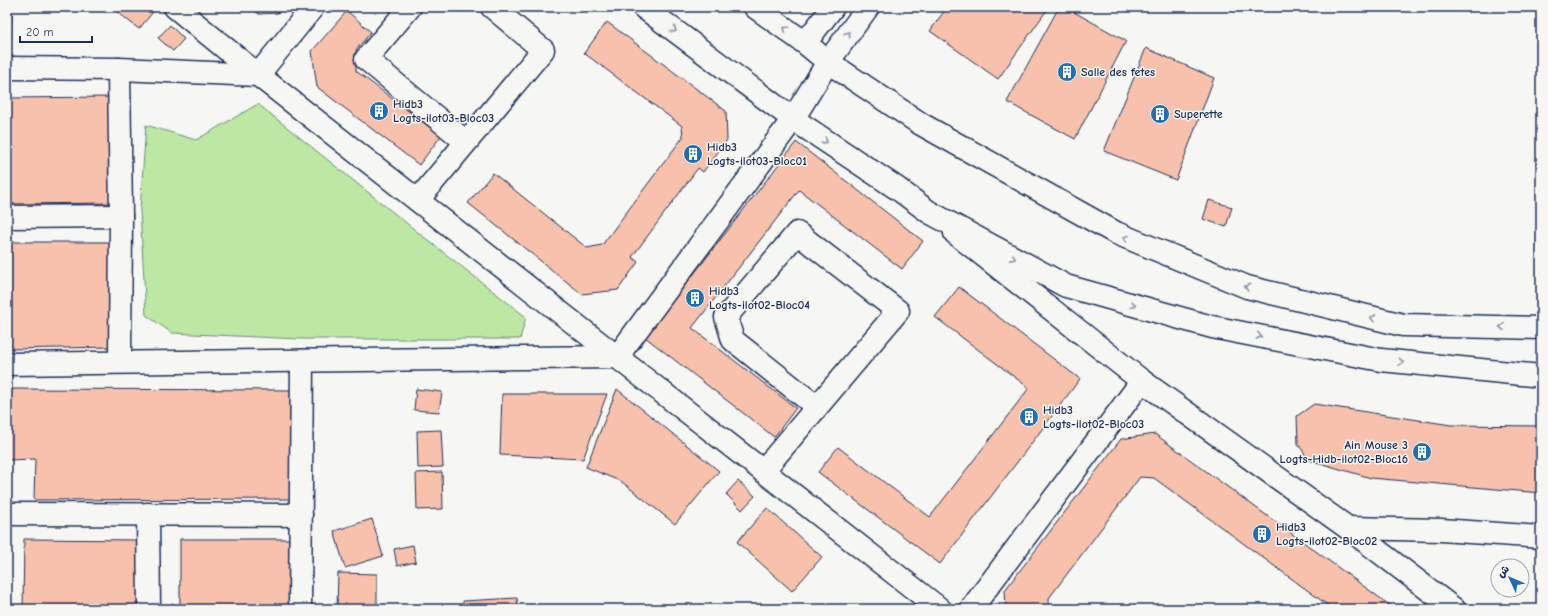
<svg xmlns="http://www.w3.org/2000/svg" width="1548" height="616" font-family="'Comic Neue','Playpen Sans Arabic',sans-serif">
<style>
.green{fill:#bee7a3;stroke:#6c8b80}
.building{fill:#f8c1ab;stroke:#1b2f5e}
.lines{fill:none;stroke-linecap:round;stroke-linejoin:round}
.street-casing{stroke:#1b2f5e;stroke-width:25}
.secondary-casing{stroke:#1b2f5e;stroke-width:25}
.street{stroke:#f6f6f2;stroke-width:22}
.secondary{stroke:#f6f6f2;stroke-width:22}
.oneway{stroke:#8892a8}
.labels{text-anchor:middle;stroke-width:3;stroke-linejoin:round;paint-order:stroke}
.poi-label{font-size:12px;font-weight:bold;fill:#1b2f5e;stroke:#f6f6f2;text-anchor:start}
</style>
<rect width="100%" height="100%" fill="#f6f6f2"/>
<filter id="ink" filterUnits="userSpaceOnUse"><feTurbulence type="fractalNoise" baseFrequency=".025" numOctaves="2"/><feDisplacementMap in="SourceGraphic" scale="8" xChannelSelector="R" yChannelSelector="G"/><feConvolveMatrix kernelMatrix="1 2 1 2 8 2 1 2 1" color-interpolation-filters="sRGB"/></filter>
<g filter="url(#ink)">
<polygon class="green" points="258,104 420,234 526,317 520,339 300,339 172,333 146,315 140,210 146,125 196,140"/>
<g class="building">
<polygon points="111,7 157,7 139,29"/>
<polygon points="250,7 283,7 278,13 259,14"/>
<polygon points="947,7 1049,7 998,79 930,31"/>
<polygon points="1059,7 1065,7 1126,41 1075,139 1007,102"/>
<polygon points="7,10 12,10 11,41 7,41"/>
<polygon points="347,11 371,32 356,50 356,71 441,136 419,165 317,87 312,51"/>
<polygon points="607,22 726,111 727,140 703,172 698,168 632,257 638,262 618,290 582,294 468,203 493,173 587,248 602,245 683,137 682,126 584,53"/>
<polygon points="170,25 184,39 173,51 158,38"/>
<polygon points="1146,48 1214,78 1176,180 1104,151"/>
<polygon points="112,97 114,203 7,204 7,98"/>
<polygon points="796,142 923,241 902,269 799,190 692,328 796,408 774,437 645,337"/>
<polygon points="1209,200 1232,207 1226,227 1203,219"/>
<polygon points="7,242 121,242 113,347 7,349"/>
<polygon points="959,287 1080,379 940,564 818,472 838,447 930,517 1029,388 935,317"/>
<polygon points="7,389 295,390 294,499 34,500 35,459 7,460"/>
<polygon points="416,389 442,392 439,412 414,410"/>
<polygon points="617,389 719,471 675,524 622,482 586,467"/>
<polygon points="502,394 607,394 583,459 500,455"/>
<polygon points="1314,404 1451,425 1541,426 1541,493 1371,478 1309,460 1298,444 1297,416"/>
<polygon points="441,430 443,467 418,468 417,431"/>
<polygon points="1155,434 1395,609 1333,609 1154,478 1140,477 1049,598 1049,609 1006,609 1005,590 1121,439"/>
<polygon points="442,472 443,509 417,510 416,473"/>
<polygon points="738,481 755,496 742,510 726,494"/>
<polygon points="767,508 822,557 792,591 737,542"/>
<polygon points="372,519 383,556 345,568 334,531"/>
<polygon points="24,539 141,540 142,609 23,609"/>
<polygon points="180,539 294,539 293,609 180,609"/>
<polygon points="413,545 416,562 397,566 394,549"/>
<polygon points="338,573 377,574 377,609 337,609"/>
<polygon points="517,598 518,609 463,609 463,601"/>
</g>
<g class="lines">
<defs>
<g id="street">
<polyline points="175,7 258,75 617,357 940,609"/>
<polyline points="410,7 366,59 466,142"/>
<polyline points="805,43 833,7"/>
<polyline points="7,68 119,69 258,75 313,7"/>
<polyline points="119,69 121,216 120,362"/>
<polyline points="418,200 543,50 492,7"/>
<polyline points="7,217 121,216"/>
<polyline points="955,233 1142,381 1348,528 1454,609"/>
<polyline points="7,364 617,357 793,119 828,62 868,7"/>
<polyline points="763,471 898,311 797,233 726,317 733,340 817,407"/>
<polyline points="7,514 301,515"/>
<polyline points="148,514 149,609"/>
<polyline points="1348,528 1441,530 1541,537"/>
<polyline points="300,609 302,361"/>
<polyline points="971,609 1142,381"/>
</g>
<g id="secondary">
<polyline points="643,7 793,119 898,189 929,212 1066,286 1212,327 1381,360 1541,376"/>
<polyline points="755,7 805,43 828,62 921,124 1116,233 1247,287 1403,325 1541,328"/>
</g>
</defs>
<use href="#street" class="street-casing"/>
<use href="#secondary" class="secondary-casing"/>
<use href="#street" class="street"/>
<use href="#secondary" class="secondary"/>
</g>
<defs><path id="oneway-chevron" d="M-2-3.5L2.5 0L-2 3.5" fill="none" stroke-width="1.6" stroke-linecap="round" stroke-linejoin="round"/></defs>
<g class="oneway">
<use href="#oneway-chevron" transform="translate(786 29) rotate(-145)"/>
<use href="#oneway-chevron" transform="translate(674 30) rotate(37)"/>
<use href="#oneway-chevron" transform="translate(848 34) rotate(-54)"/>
<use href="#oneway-chevron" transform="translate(825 141) rotate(33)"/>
<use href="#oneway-chevron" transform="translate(1126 238) rotate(-158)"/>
<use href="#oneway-chevron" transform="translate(1013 258) rotate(28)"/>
<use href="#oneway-chevron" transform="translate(1247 287) rotate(-162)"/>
<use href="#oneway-chevron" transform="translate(1133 305) rotate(16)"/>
<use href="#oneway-chevron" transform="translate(1373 318) rotate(-166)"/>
<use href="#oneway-chevron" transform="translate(1502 327) rotate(-179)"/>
<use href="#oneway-chevron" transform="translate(1259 336) rotate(11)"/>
<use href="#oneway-chevron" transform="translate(1401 362) rotate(6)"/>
</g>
</g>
<defs>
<symbol id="building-disc" viewBox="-11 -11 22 22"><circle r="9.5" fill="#1f6fb2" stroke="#f6f6f2"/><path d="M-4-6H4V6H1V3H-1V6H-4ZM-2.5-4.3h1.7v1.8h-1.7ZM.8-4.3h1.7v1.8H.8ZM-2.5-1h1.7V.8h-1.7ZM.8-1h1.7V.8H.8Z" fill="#fff"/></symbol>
</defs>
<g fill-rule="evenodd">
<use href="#building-disc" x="1056" y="61" width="22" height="22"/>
<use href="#building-disc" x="368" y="100" width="22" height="22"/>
<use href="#building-disc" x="1149" y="103" width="22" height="22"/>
<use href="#building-disc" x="682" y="143" width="22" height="22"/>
<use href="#building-disc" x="684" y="287" width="22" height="22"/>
<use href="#building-disc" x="1018" y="406" width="22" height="22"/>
<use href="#building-disc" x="1411" y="441" width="22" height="22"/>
<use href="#building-disc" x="1251" y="523" width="22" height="22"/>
</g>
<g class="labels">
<g class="poi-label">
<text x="1081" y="76">Salle des fetes</text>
<text x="393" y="108">Hidb3<tspan x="393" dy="14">Logts-ilot03-Bloc03</tspan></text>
<text x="1174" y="118">Superette</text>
<text x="707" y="151">Hidb3<tspan x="707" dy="14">Logts-ilot03-Bloc01</tspan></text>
<text x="709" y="295">Hidb3<tspan x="709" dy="14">Logts-ilot02-Bloc04</tspan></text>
<text x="1043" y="414">Hidb3<tspan x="1043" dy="14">Logts-ilot02-Bloc03</tspan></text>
<text x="1408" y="449" text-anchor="end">Ain Mouse 3<tspan x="1408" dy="14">Logts-Hidb-ilot02-Bloc16</tspan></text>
<text x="1276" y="531">Hidb3<tspan x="1276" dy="14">Logts-ilot02-Bloc02</tspan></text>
</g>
</g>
<rect width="1548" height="616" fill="none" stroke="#f6f6f2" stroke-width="24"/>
<rect x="12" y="12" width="1524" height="592" fill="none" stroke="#1b2f5e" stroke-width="1.5" filter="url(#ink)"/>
<g transform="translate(1510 578) rotate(314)"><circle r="19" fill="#f6f6f2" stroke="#9ea6b7"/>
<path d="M0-3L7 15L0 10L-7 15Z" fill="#1f6fb2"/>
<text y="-6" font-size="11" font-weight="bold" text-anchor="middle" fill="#1b2f5e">ش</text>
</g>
<path d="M20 36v6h72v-6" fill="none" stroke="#1b2f5e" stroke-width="2"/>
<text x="26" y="36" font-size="12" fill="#1b2f5e" stroke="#f6f6f2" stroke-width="3" paint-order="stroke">20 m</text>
</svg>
